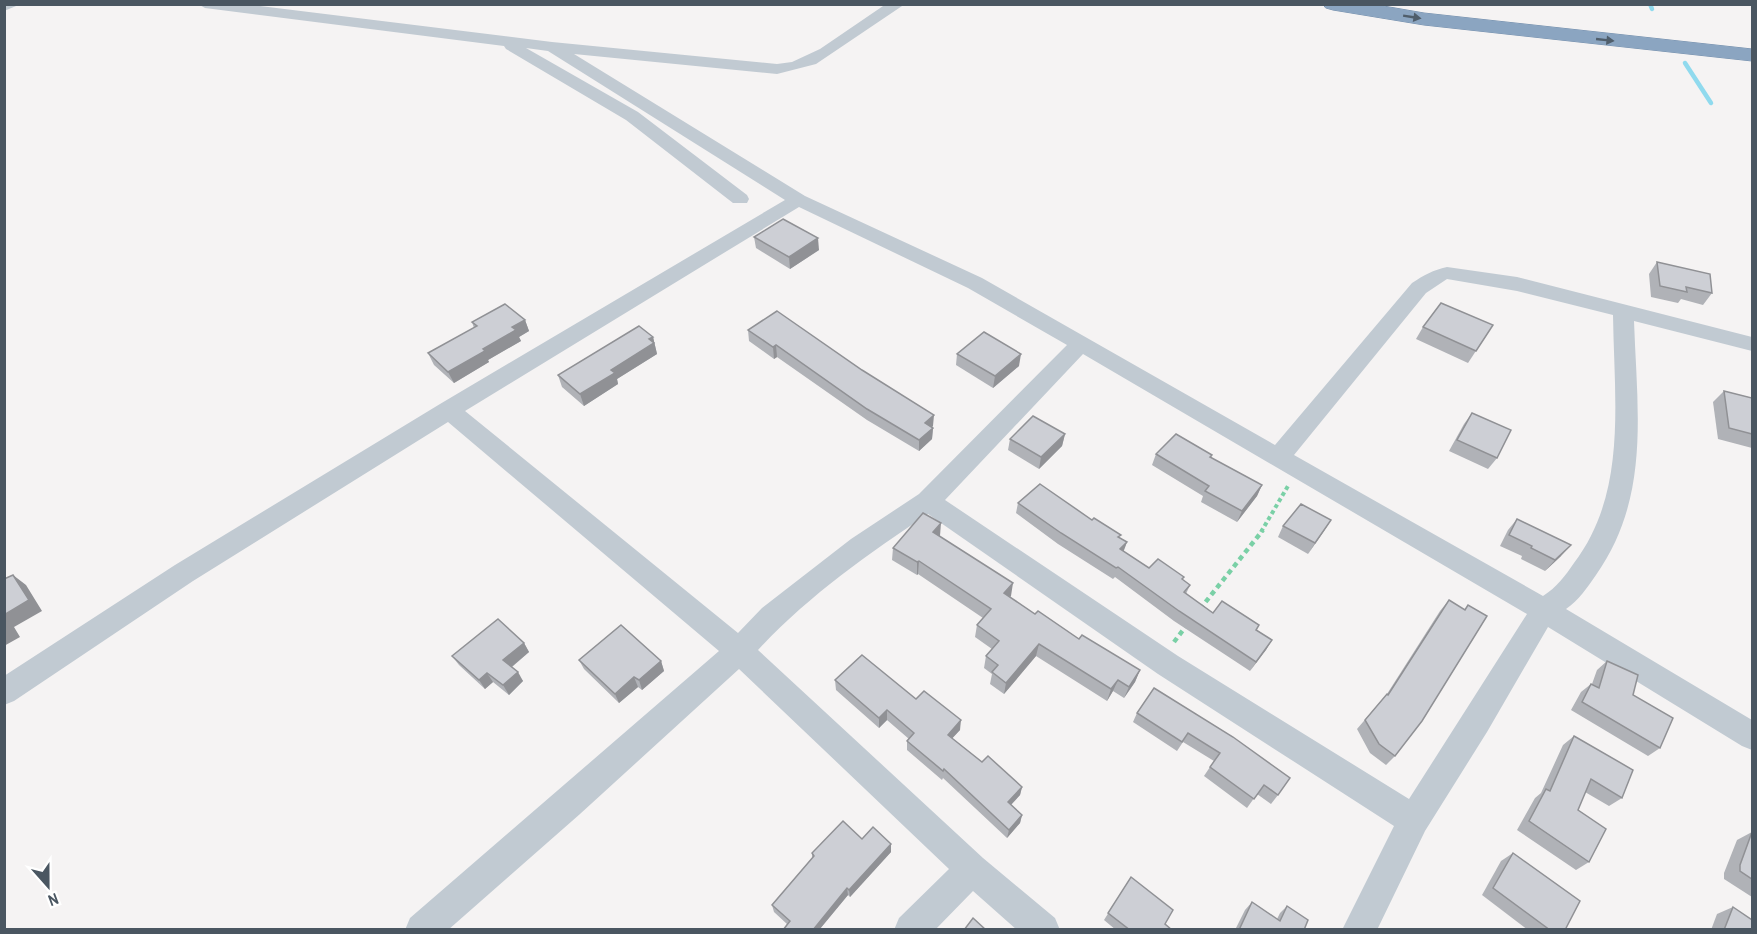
<svg xmlns="http://www.w3.org/2000/svg" width="1757" height="934" font-family="'Archivo Narrow',sans-serif">
<style>
.lines{fill:none;stroke-linecap:round;stroke-linejoin:round}
.stream{stroke:#90daee;stroke-width:4.5}
.highway-casing{stroke:#7690ad;stroke-width:1}
.path-far1{stroke:#7ad0a6;stroke-width:4;stroke-dasharray:4 3;stroke-linecap:butt}
.path{stroke:#7ad0a6;stroke-width:4.5;stroke-dasharray:5 4;stroke-linecap:butt}
.minor{fill:#c1cad2;fill-rule:evenodd}
.highway{fill:#8ba5c1;fill-rule:evenodd}
.wall{fill:#b0b2b7}
.shaded-wall{fill:#909195}
.building{fill:#cdcfd5;stroke:#909195;stroke-width:1.5}
.oneway{fill:#505e6b}
</style>
<rect width="100%" height="100%" fill="#f5f3f3"/>
<g class="lines">
<g class="stream">
<polyline points="1650,4 1652,9"/>
<polyline points="1685,63 1711,103"/>
</g>
<defs>
<polygon id="highway" points="1323,4 1372,4 1424,13 1752,49 1752,61 1424,25 1333,10 1326,8"/>
</defs>
<use href="#highway" class="highway-casing"/>
<polyline class="path-far1" points="1261,532 1288,486"/>
<g class="path">
<polyline points="1200,609 1263,530"/>
<polyline points="1174,642 1186,626"/>
</g>
<g class="minor">
<polygon points="4,4 21,4 4,11"/>
<path d="M198,4h46l308,38 225,22 15,-2 28,-13 66,-45h19l-89,60 -39,10 -203,-20 231,142 177,82 293,167 137,-162c12,-8 21,-13 35,-16l70,10 235,60v14l-118,-30c3,89 17,176 -38,254 -9,13 -17,25 -30,34l186,111v30l-10,-4 -194,-119 -61,105 -62,99 -48,99h-35l52,-104 -236,-152 -230,-160c-60,40 -121,83 -170,136l225,208 72,60 5,12h-43l-44,-39 -38,39h-41l5,-12 50,-49 -210,-200 -159,145 -132,116h-43l5,-12 309,-267 -271,-229 -255,159 -179,120 -10,4v-29l171,-111 265,-161 345,-204 -237,-149 -22,-3 112,64 109,83 2,4 -2,4h-14l-107,-83 -120,-71 -2,-3 -299,-38zM799,207l169,81 99,57 -148,149 -68,45 -89,69 -24,25 -273,-222zM1447,279l70,12 96,24c1,84 15,177 -39,248 -9,13 -17,24 -31,33l-249,-141 132,-162zM1083,354l444,260 -118,185 -231,-143 -233,-156z"/>
</g>
<use href="#highway" class="highway"/>
</g>
<g class="wall">
<polygon points="754,237 819,250 790,269 756,248"/>
<polygon points="1657,262 1712,293 1703,305 1681,299 1678,303 1651,297 1649,274"/>
<polygon points="525,320 529,331 519,337 521,341 488,360 489,362 454,383 434,365 428,353 474,328 472,322"/>
<polygon points="1493,325 1468,363 1416,339 1423,327"/>
<polygon points="748,330 933,426 932,427 933,428 932,439 919,451 867,420 777,357 774,359 749,341"/>
<polygon points="653,337 657,354 617,379 618,384 584,406 562,387 558,375"/>
<polygon points="957,354 1019,366 993,388 956,365"/>
<polygon points="1724,391 1752,398 1752,448 1718,439 1713,402"/>
<polygon points="1472,413 1497,458 1488,469 1449,451 1464,424"/>
<polygon points="1065,434 1062,446 1039,469 1008,450 1010,439"/>
<polygon points="1156,454 1212,455 1211,458 1262,485 1257,496 1237,522 1201,502 1203,496 1152,465"/>
<polygon points="1018,503 1092,520 1127,542 1123,551 1149,568 1183,580 1190,585 1186,594 1213,613 1257,630 1272,640 1250,671 1174,621 1115,577 1113,579 1058,544 1016,513"/>
<polygon points="1517,519 1561,556 1545,571 1521,559 1522,556 1500,546 1508,530"/>
<polygon points="1331,520 1308,554 1278,537 1283,526"/>
<polygon points="939,536 1011,596 1009,597 1035,614 1079,639 1140,670 1135,682 1124,698 1113,691 1107,701 1036,656 1004,694 990,684 992,674 984,668 986,656 992,649 975,637 977,625 983,618 918,574 917,575 892,560 893,548"/>
<polygon points="1449,600 1464,610 1468,605 1395,756 1386,765 1370,753 1357,729 1387,694 1440,611"/>
<polygon points="524,643 529,652 512,667 523,681 509,695 493,682 485,689 459,665 452,656"/>
<polygon points="579,660 661,661 664,671 642,690 638,687 619,703 584,669"/>
<polygon points="1607,661 1633,695 1660,748 1648,756 1571,710 1581,692 1591,684 1592,684 1597,670"/>
<polygon points="835,680 916,699 960,730 952,738 982,762 1022,787 1020,795 1011,805 1022,815 1020,823 1007,838 943,778 942,780 907,750 907,741 909,739 887,720 879,728 836,690"/>
<polygon points="1154,688 1278,795 1271,804 1257,794 1247,808 1204,776 1214,761 1183,742 1177,751 1133,722 1137,713"/>
<polygon points="1574,736 1622,798 1609,806 1585,792 1578,810 1589,862 1576,870 1517,830 1535,798 1541,793 1563,745"/>
<polygon points="1752,832 1752,897 1724,879 1724,873 1737,840"/>
<polygon points="862,839 891,852 850,897 848,895 819,930 783,930 787,924 774,912 772,905 812,858 812,853"/>
<polygon points="1513,853 1565,930 1528,930 1482,895 1501,861"/>
<polygon points="1131,877 1165,924 1172,930 1116,930 1104,920"/>
<polygon points="1252,902 1277,919 1280,913 1287,906 1304,930 1235,930 1245,910"/>
<polygon points="1733,907 1752,930 1711,930 1717,914"/>
</g>
<g class="shaded-wall">
<polygon points="818,238 819,250 790,269 789,257"/>
<polygon points="525,320 529,331 519,337 521,341 488,360 489,362 454,383 448,372 483,349 512,327"/>
<polygon points="653,337 657,354 617,379 618,384 584,406 580,394"/>
<polygon points="776,345 777,357 774,359 773,347"/>
<polygon points="1021,354 1019,366 993,388 995,376"/>
<polygon points="934,415 933,426 924,434 925,423"/>
<polygon points="933,428 932,439 919,451 919,440"/>
<polygon points="1065,434 1062,446 1039,469 1041,457"/>
<polygon points="1262,485 1257,496 1237,522 1242,511"/>
<polygon points="1331,520 1324,531 1308,554 1315,543"/>
<polygon points="941,523 940,536 932,545 933,532"/>
<polygon points="1127,542 1123,553 1120,549"/>
<polygon points="1571,545 1561,556 1545,571 1555,560"/>
<polygon points="919,561 918,574 917,575 917,562"/>
<polygon points="13,575 26,585 42,611 14,627 20,637 4,646 4,615"/>
<polygon points="1013,583 1011,596 1002,606 1004,593"/>
<polygon points="1272,640 1266,650 1250,671 1256,662"/>
<polygon points="524,643 529,652 509,669 503,660"/>
<polygon points="1039,644 1036,656 1004,694 1006,683"/>
<polygon points="661,661 664,671 642,690 639,680"/>
<polygon points="1140,670 1135,682 1124,698 1129,687"/>
<polygon points="518,672 523,681 509,695 503,685"/>
<polygon points="487,673 493,682 485,689 479,680"/>
<polygon points="634,677 638,687 619,703 615,694"/>
<polygon points="1118,680 1113,691 1107,701 1111,689"/>
<polygon points="887,710 887,720 879,728 879,718"/>
<polygon points="961,720 960,730 947,744 948,735"/>
<polygon points="1022,787 1020,795 1006,810 1008,802"/>
<polygon points="1022,815 1020,823 1007,838 1009,830"/>
<polygon points="891,844 891,852 850,897 849,890"/>
<polygon points="847,888 848,895 819,930 813,930"/>
</g>
<g class="building">
<polygon points="783,219 818,238 789,257 754,237"/>
<polygon points="1657,262 1710,274 1712,293 1686,287 1687,292 1660,286"/>
<polygon points="1441,303 1493,325 1476,351 1423,327"/>
<polygon points="505,304 525,320 512,327 516,330 483,349 485,351 448,372 428,353 477,326 472,322"/>
<polygon points="777,311 862,370 934,415 925,423 933,428 919,440 867,409 776,345 773,347 748,330"/>
<polygon points="639,326 653,337 649,339 654,343 611,370 615,373 580,394 558,375"/>
<polygon points="984,332 1021,354 995,376 957,354"/>
<polygon points="1724,391 1752,398 1752,434 1729,428"/>
<polygon points="1472,413 1511,430 1497,458 1457,440"/>
<polygon points="1033,416 1065,434 1041,457 1010,439"/>
<polygon points="1176,434 1212,455 1210,457 1262,485 1242,511 1205,491 1209,486 1156,454"/>
<polygon points="1040,484 1092,520 1094,518 1121,535 1118,537 1127,542 1120,549 1149,568 1158,559 1184,577 1182,579 1190,585 1184,592 1213,613 1222,601 1259,625 1256,630 1272,640 1256,662 1179,611 1118,567 1116,568 1061,533 1018,503"/>
<polygon points="1301,504 1331,520 1315,543 1283,526"/>
<polygon points="923,513 941,523 933,532 1013,583 1004,593 1035,614 1038,611 1079,639 1082,635 1140,670 1129,687 1118,680 1111,689 1039,644 1006,683 992,672 998,665 986,656 999,641 977,625 991,609 919,561 917,562 893,548"/>
<polygon points="1517,519 1571,545 1555,560 1531,548 1532,546 1509,535"/>
<polygon points="13,575 29,600 4,615 4,579"/>
<polygon points="1449,600 1465,610 1468,605 1487,616 1422,721 1395,756 1379,744 1365,720 1387,694 1388,695"/>
<polygon points="498,619 524,643 503,660 518,672 503,685 487,673 479,680 452,656"/>
<polygon points="621,625 661,661 639,680 634,677 615,694 579,660"/>
<polygon points="862,655 916,699 924,691 961,720 948,735 982,762 988,756 1022,787 1008,802 1022,815 1009,830 944,769 943,771 907,741 914,733 887,710 879,718 835,680"/>
<polygon points="1607,661 1638,675 1633,695 1673,718 1660,748 1582,702 1591,684 1599,688"/>
<polygon points="1154,688 1233,737 1290,778 1278,795 1264,785 1254,799 1210,767 1220,753 1188,733 1182,742 1137,713"/>
<polygon points="1574,736 1633,770 1622,798 1591,779 1578,810 1606,829 1589,862 1529,821 1546,789 1550,791"/>
<polygon points="843,821 862,839 873,827 891,844 849,890 847,888 813,930 783,930 790,921 772,905 814,856 812,853"/>
<polygon points="1752,832 1752,879 1740,871 1740,865"/>
<polygon points="1513,853 1580,901 1565,930 1550,930 1493,888"/>
<polygon points="1131,877 1173,910 1165,924 1172,930 1130,930 1108,913"/>
<polygon points="1252,902 1280,921 1287,906 1308,920 1304,930 1239,930"/>
<polygon points="1733,907 1752,920 1752,930 1724,930"/>
<polygon points="973,918 986,930 964,930"/>
</g>
<defs><path id="oneway-solid" d="M-6-.8H1V-3.2L6.5 0L1 3.2V.8H-6Z" transform="scale(1.5)"/></defs>
<g class="oneway">
<use href="#oneway-solid" transform="translate(1412 17) rotate(9)"/>
<use href="#oneway-solid" transform="translate(1605 40) rotate(6)"/>
</g>
<rect width="1757" height="934" fill="none" stroke="#4a5661" stroke-width="12"/>
<g transform="translate(48 886) rotate(159)" stroke="#ffffff" stroke-width="4.5" paint-order="stroke">
<path d="M0-4.5L10 22L0 15L-10 22Z" fill="#4a5661"/>
<text y="-9" font-size="16" font-weight="bold" text-anchor="middle" fill="#4a5661">N</text>
</g>
</svg>
